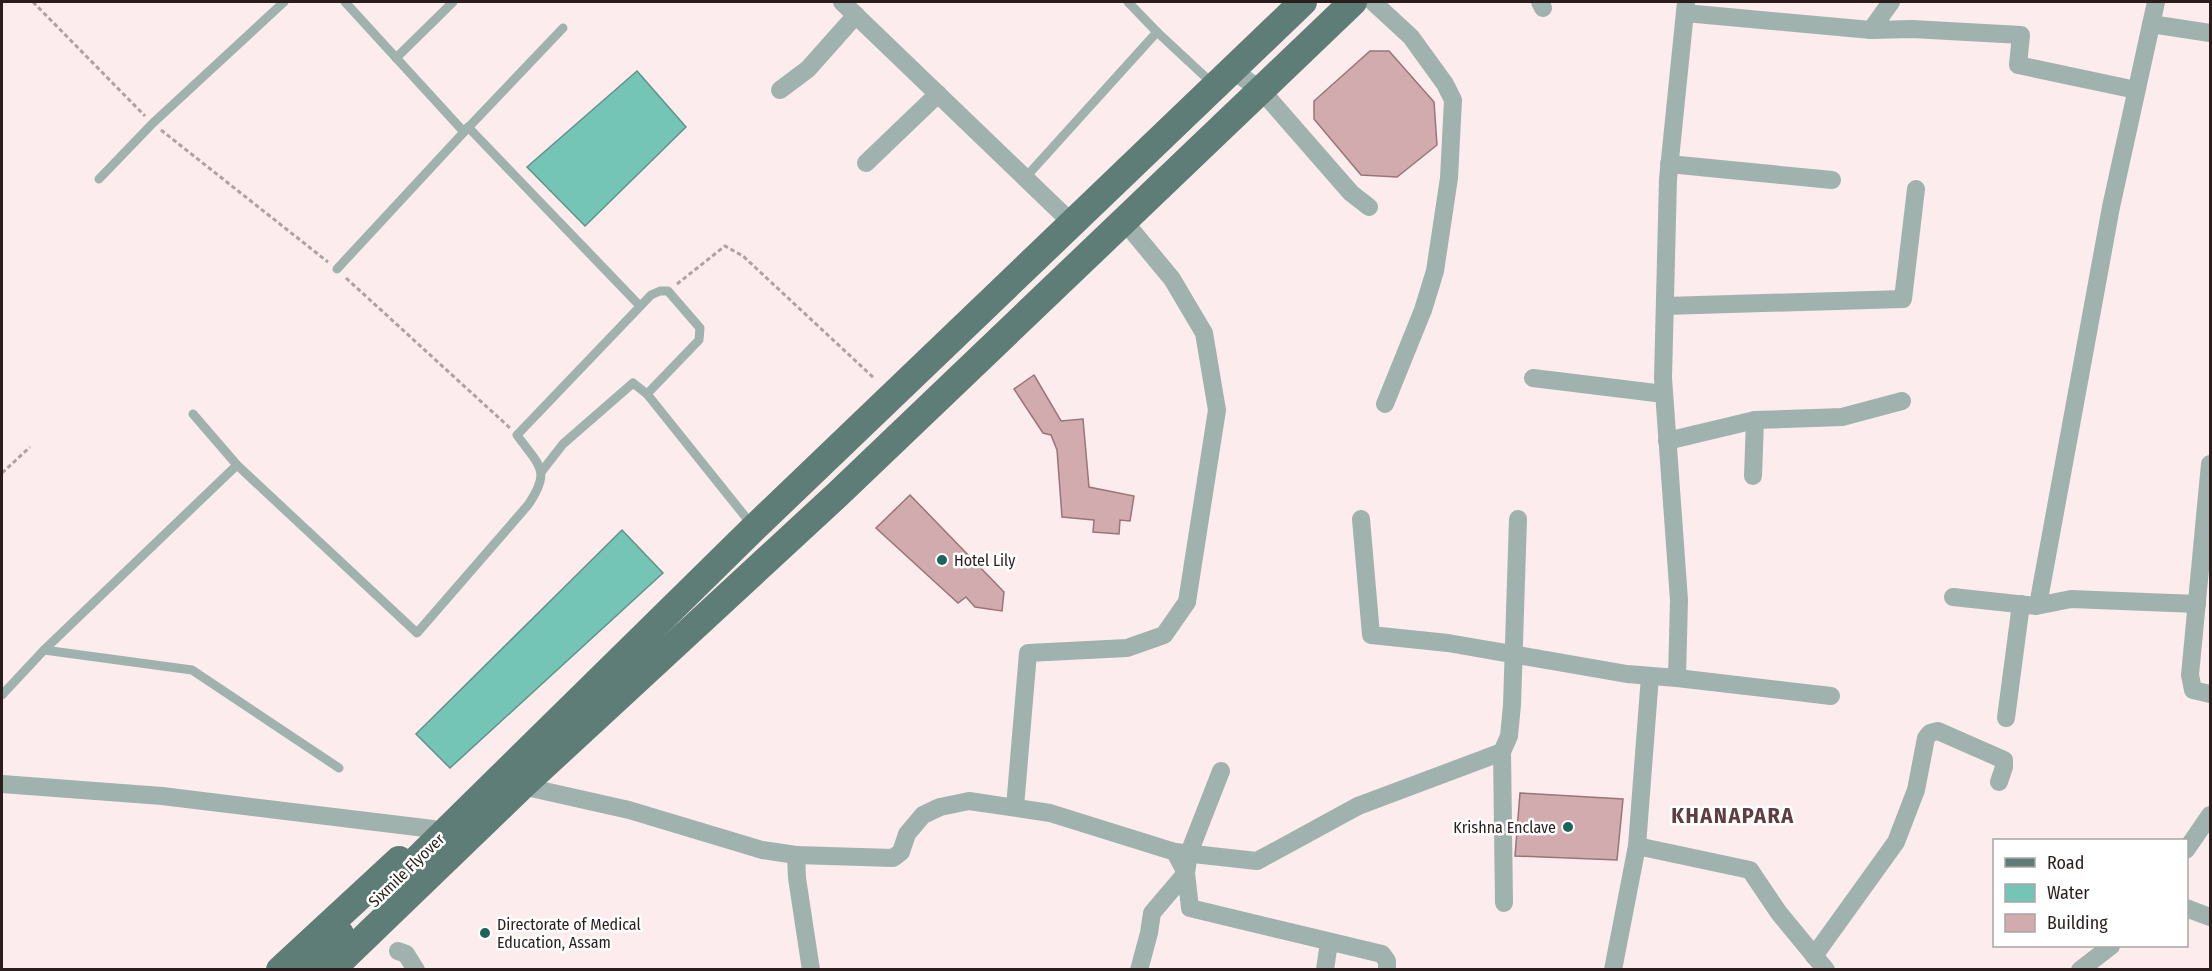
<svg xmlns="http://www.w3.org/2000/svg" width="2212" height="971" font-family="'Fira Sans Condensed',sans-serif">
<style>
.water{fill:#75c5b7;stroke:#5f9389;stroke-width:1.5}
.building{fill:#d1abae;stroke:#997578;stroke-width:1.5}
.lines{fill:none;stroke-linecap:round;stroke-linejoin:round}
.path{stroke:#b0a0a1;stroke-width:3;stroke-dasharray:4.5 3;stroke-linecap:butt}
.service{stroke:#a0b2ae;stroke-width:9}
.minor{stroke:#a0b2ae;stroke-width:18}
.primary{stroke:#5d7d76;stroke-width:28}
.poi-dot{fill:#1c655a;stroke:#fff;stroke-width:2}
.labels{text-anchor:middle;stroke-width:5;stroke-linejoin:round;paint-order:stroke}
.poi-label{font-size:16px;fill:#2b1d1e;stroke:#fff;text-anchor:start}
.street-label{font-size:16px;fill:#2b1d1e;stroke:#fff}
.district-label{font-size:22px;font-weight:bold;letter-spacing:1.5px;fill:#5e3e41;stroke:#fff}
</style>
<rect width="100%" height="100%" fill="#fdeced"/>
<g class="water">
<polygon points="637,71 686,127 585,226 527,167"/>
<polygon points="622,530 663,573 450,768 416,734"/>
</g>
<g class="building">
<polygon points="1370,51 1389,51 1434,102 1437,145 1397,177 1361,175 1314,119 1314,101"/>
<polygon points="1034,375 1061,421 1083,419 1089,487 1134,496 1130,521 1120,520 1119,534 1093,532 1094,520 1062,517 1057,450 1051,435 1043,433 1014,389"/>
<polygon points="910,495 1004,592 1002,611 975,607 966,597 958,603 876,528"/>
<polygon points="1520,793 1623,799 1617,860 1515,856"/>
</g>
<g class="lines">
<g class="path">
<polyline points="33,2 145,116"/>
<polyline points="161,130 328,262"/>
<polyline points="346,278 510,428"/>
<polyline points="677,284 725,246 743,256 875,379"/>
<polyline points="2,473 30,447"/>
</g>
<g class="service">
<polyline points="345,2 464,132"/>
<polyline points="1128,2 1157,32"/>
<polyline points="396,58 453,2"/>
<polyline points="468,127 640,306"/>
<polyline points="1025,178 1157,32 1213,84"/>
<polyline points="99,179 153,123 284,2"/>
<polyline points="337,269 464,132 563,28"/>
<path d="M193,414l44,51 180,168 111,-128c24,-35 11,-39 -11,-70l134,-140 9,-4h8l32,37 -1,12 -52,54 105,131"/>
<polyline points="542,471 563,444 633,383 647,394"/>
<polyline points="44,650 192,670 339,768"/>
<polyline points="2,695 44,650 237,465"/>
</g>
<g class="minor">
<polyline points="842,2 1072,223"/>
<polyline points="1373,2 1411,37 1445,84 1453,100 1449,178 1435,271 1423,310 1385,404"/>
<polyline points="1540,2 1543,8"/>
<polyline points="1891,2 1871,30 1912,29 2021,35 2018,65 2136,90"/>
<polyline points="1685,13 1871,30"/>
<polyline points="2151,24 2210,33"/>
<polyline points="1232,70 1261,90 1351,193 1369,207"/>
<polyline points="780,90 808,69 856,15"/>
<polyline points="866,163 938,94"/>
<polyline points="1669,164 1832,180"/>
<polyline points="1665,306 1903,299 1916,189"/>
<polyline points="1533,378 1664,394"/>
<polyline points="1667,441 1755,420 1842,417 1902,401"/>
<polyline points="2210,464 2190,675 2193,690 2210,694"/>
<polyline points="1753,476 1755,420"/>
<polyline points="1361,519 1371,635 1448,643 1627,674 1677,678 1831,696"/>
<polyline points="1953,597 2036,606 2071,599 2197,604"/>
<polyline points="2038,605 2111,207 2156,2"/>
<polyline points="1677,678 1679,600 1663,378 1668,179 1686,2"/>
<polyline points="2006,718 2021,604"/>
<polyline points="2,784 162,796 433,829"/>
<polyline points="522,786 629,810 762,850 796,855 797,878 811,970"/>
<polyline points="1015,807 1028,653 1127,648 1164,635 1187,602 1217,410 1204,333 1172,279 1124,221"/>
<polyline points="1637,846 1750,870 1779,913 1826,970"/>
<polyline points="2186,850 2210,815"/>
<polyline points="1175,852 1257,861 1358,806 1502,752"/>
<polyline points="796,855 893,858 901,852 907,834 923,815 940,807 969,801 1050,813 1175,852 1186,873 1190,908 1382,954 1387,961 1387,970"/>
<polyline points="1504,903 1502,752 1509,736 1512,705 1518,519"/>
<polyline points="2186,908 2210,917"/>
<polyline points="398,951 406,954 416,970"/>
<polyline points="1814,956 1896,842 1916,790 1926,738 1930,733 1938,731 2004,760 2004,767 1999,782"/>
<polyline points="1139,970 1149,933 1152,913 1186,873 1189,853 1221,771"/>
<polyline points="1325,970 1329,942"/>
<polyline points="1613,970 1637,846 1650,676"/>
<polyline points="2080,970 2111,946"/>
</g>
<g class="primary">
<polyline points="391,885 754,528 1303,2"/>
<polyline points="280,970 399,860"/>
<polyline points="304,970 340,934"/>
<polyline points="331,970 522,786 838,494 1353,2"/>
</g>
</g>
<g class="poi-dot">
<circle cx="942" cy="560" r="6"/>
<circle cx="1568" cy="827" r="6"/>
<circle cx="485" cy="933" r="6"/>
</g>
<g class="labels">
<g class="poi-label">
<text x="954" y="566">Hotel Lily</text>
<text x="1556" y="833" text-anchor="end">Krishna Enclave</text>
<text x="497" y="930">Directorate of Medical<tspan x="497" dy="18">Education, Assam</tspan></text>
</g>
<g class="street-label">
<text transform="translate(406 870) rotate(-44)" y="6">Sixmile Flyover</text>
</g>
<g class="district-label">
<text x="1733" y="823">KHANAPARA</text>
</g>
</g>
<rect width="2212" height="971" fill="none" stroke="#2b1d1e" stroke-width="6"/>
<rect x="1993" y="839" width="195" height="108" fill="#ffffff" stroke="#aaa5a5" stroke-width="1.5"/>
<rect x="2005" y="858" width="30" height="9" fill="#5d7d76" stroke="#aaa5a5" stroke-width="1.5"/>
<text x="2047" y="869" font-size="18" fill="#2b1d1e">Road</text>
<rect x="2005" y="884" width="30" height="18" fill="#75c5b7" stroke="#aaa5a5" stroke-width="1.5"/>
<text x="2047" y="899" font-size="18" fill="#2b1d1e">Water</text>
<rect x="2005" y="914" width="30" height="18" fill="#d1abae" stroke="#aaa5a5" stroke-width="1.5"/>
<text x="2047" y="929" font-size="18" fill="#2b1d1e">Building</text>
</svg>
